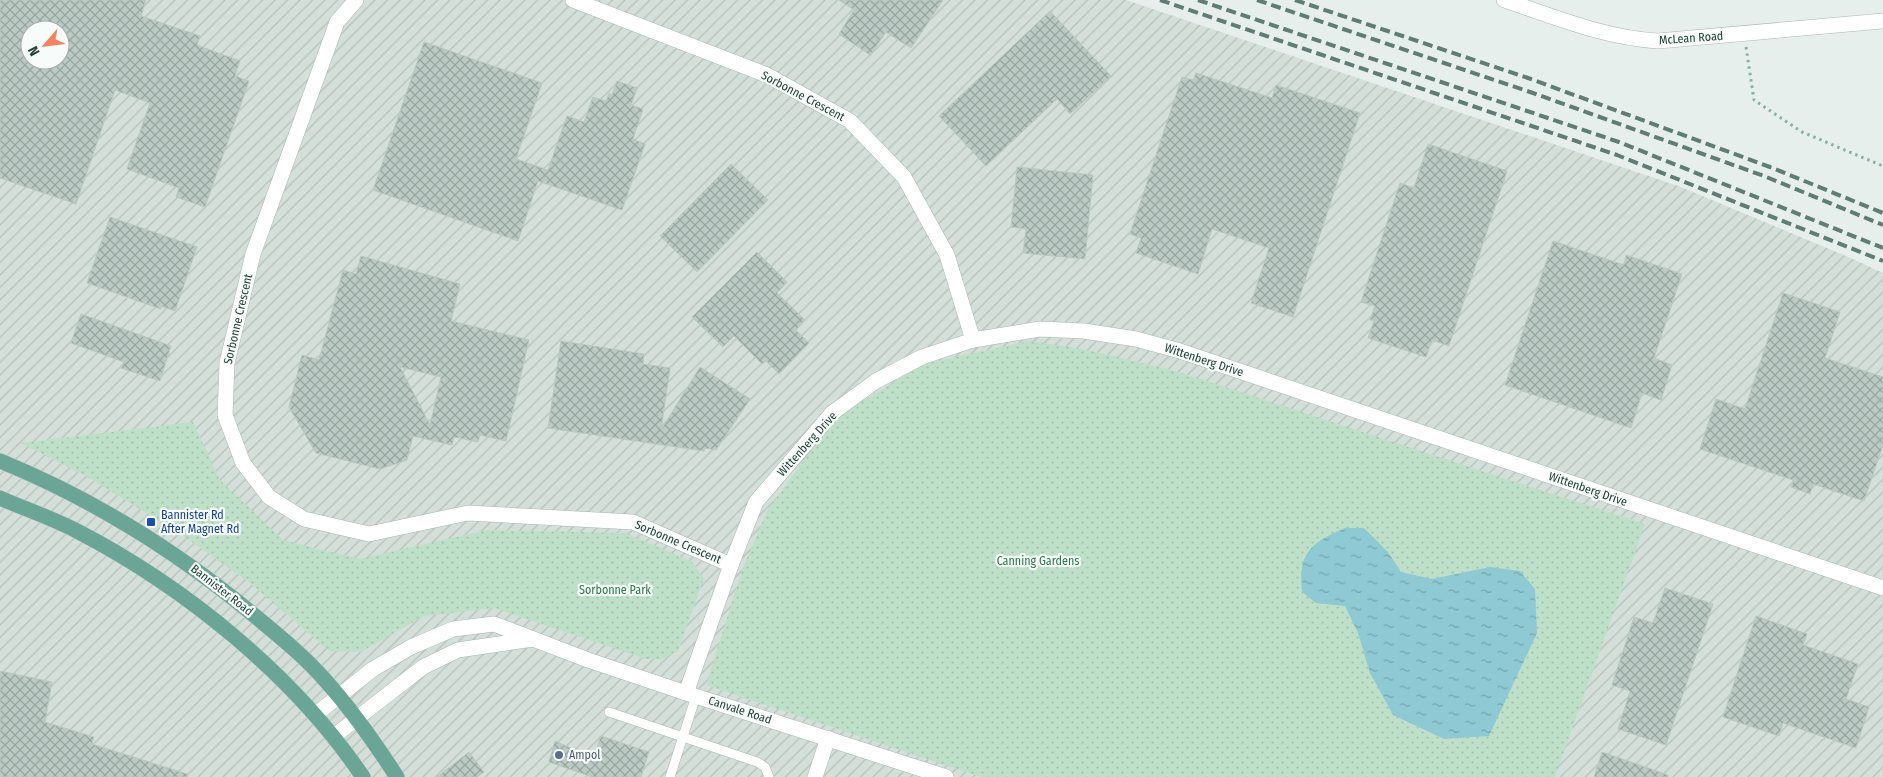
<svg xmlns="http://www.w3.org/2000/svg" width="1883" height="777" font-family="'Fira Sans Condensed',sans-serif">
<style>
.industrial{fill:url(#industrial-furrows);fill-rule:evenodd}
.green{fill:url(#green-dots)}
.water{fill:url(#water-ripples)}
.building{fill:url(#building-cross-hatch);stroke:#b8c9c2;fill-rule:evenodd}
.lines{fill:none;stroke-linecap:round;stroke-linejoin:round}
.lane-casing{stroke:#a8b8b2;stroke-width:10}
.street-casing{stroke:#a8b8b2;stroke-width:16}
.primary-casing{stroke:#c2cac8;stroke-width:16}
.path{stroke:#86b3a5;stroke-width:3;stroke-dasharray:2.5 4;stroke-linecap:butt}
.lane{stroke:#fff;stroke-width:9}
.street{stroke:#fff;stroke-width:15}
.primary{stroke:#6aa596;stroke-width:15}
.rail{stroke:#5f7d75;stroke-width:4;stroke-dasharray:10 5;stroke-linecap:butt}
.transit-dot{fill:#1a4fb4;stroke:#f7fbf9;stroke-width:2}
.service-dot{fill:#5c6f8a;stroke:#f7fbf9;stroke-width:2}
.labels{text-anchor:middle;stroke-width:4.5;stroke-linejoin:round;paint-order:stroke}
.street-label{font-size:12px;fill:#24423a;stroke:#f7fbf9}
.transit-label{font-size:12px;fill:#164399;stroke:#f7fbf9;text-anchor:start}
.park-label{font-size:12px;fill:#2d7a4b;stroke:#f7fbf9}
.service-label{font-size:12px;fill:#4e5e75;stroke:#f7fbf9;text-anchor:start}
</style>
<defs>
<pattern id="industrial-furrows" width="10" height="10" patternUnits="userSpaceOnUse" patternTransform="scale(1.25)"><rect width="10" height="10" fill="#d4dfda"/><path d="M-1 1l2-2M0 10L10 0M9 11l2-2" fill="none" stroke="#b6c1bc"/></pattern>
<pattern id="green-dots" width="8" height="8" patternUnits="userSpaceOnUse" patternTransform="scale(1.25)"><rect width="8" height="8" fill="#bfe0c8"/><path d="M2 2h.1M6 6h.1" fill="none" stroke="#a4c1ad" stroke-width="1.8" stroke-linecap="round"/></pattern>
<pattern id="water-ripples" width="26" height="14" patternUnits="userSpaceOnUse" patternTransform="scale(1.25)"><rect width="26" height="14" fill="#8ec9d4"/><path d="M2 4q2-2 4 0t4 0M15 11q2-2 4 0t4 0" fill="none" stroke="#74a5ad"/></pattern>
<pattern id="building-cross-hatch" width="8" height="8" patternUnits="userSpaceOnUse" patternTransform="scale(1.25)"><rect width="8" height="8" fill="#bbcac4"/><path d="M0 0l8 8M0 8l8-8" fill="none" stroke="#98a6a0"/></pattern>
</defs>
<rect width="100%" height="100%" fill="#e6efeb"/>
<path class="industrial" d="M0,0h1126l555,187 172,72 30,14v504h-1883zM30,30h30v30h-30z"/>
<g class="green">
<polygon points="1030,341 1083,349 1176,371 1645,524 1555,777 981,777 706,685 742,570 768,509 836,417 924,364"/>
<polygon points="193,422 220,480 283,540 359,559 488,530 625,533 691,561 704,578 678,651 662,659 646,659 494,608 424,616 361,652 329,651 250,583 182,535 91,479 21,443"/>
</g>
<path class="water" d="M1345,528h19l24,24 13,20 31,7 58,-12 30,4 15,18 2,44 -48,103 -45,3 -51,-24 -23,-42 -12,-40 -13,-27 -29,-3 -14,-11c-4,-39 8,-49 43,-64z"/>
<g class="building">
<path d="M0,0h146l-5,16 59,20 -3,9 43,16 -5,15 14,5 -44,126 -29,-10 3,-9 -52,-19 23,-66 -35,-13 -39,114 -76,-26zM30,30h30v30h-30z"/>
<polygon points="839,0 943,0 911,48 886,32 870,55 839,34 854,10"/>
<polygon points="1050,11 1111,76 1070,114 1057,99 986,166 939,116"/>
<polygon points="424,42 542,83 516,159 548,170 567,116 584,122 593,97 606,101 609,93 612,95 617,81 637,88 631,105 643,109 633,139 645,144 622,210 538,181 518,241 373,190"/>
<polygon points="1196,73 1272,98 1276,85 1360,113 1293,317 1251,303 1269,248 1212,229 1198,274 1136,253 1141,238 1130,234 1165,128 1182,77 1193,80"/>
<polygon points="1428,144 1507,171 1449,346 1432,340 1426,357 1368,338 1374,321 1370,320 1375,306 1361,302 1400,183 1414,188"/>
<polygon points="731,164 768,200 697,272 660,236"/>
<polygon points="1017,167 1093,175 1085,259 1023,253 1026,229 1011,227"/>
<polygon points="110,217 197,247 175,311 161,306 161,309 87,283"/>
<polygon points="1553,241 1624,265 1626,255 1682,274 1654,358 1672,365 1661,400 1642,393 1631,428 1505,385"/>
<polygon points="757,252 787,282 777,293 805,320 796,330 809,343 779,374 766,361 762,364 734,336 723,347 692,317"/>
<path d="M361,256l99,28 -9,37 78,19 -23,101 -26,-6 -2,7 -24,-5 -2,8 -39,-9 -6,24 -27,9 -64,-16 -27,-46 13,-52 17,5 24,-90 13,4zM400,367l41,10 -11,48z"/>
<polygon points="1783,293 1840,312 1825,358 1883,377 1883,445 1864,501 1813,484 1810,494 1791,487 1793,480 1700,449 1716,399 1745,409"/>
<polygon points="81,314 171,346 160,381 121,368 124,362 71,343"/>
<polygon points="561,341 644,354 643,364 670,368 661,430 700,367 750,399 716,450 705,448 704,451 548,428"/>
<polygon points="1665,588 1713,604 1666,745 1618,729 1630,691 1612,685 1634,617 1653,623"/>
<polygon points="1756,616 1807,634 1803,645 1858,664 1846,699 1869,707 1856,748 1783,723 1779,736 1723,717"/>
<polygon points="0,671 52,682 45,722 94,737 92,744 187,774 187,777 0,777"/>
<polygon points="601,736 649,752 641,777 592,777 549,762 555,741 593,758"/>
<polygon points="469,752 484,772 477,777 437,777"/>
<polygon points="1602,752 1668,775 1668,777 1594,777"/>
</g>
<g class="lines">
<defs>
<g id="lane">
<polyline points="609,712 757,762 765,767 769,777"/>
<polyline points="670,777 696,696"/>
</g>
<g id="street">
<polyline points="356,0 337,22 253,254 227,363 225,415 243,463 269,497 304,519 369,534 468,513 633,522 731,565"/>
<polyline points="573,0 767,75 850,121 904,177 947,255 973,340"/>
<path d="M1504,0c51,17 101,38 154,41l225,-20"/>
<polyline points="686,693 731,565 756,502 832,413 876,381 922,357 973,340 1040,329 1084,331 1136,339 1180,351 1883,588"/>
<polyline points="315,715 373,669 411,647 453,629 494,624 588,660 686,693 946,777"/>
<polyline points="333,737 423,667 458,650 533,639"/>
<polyline points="815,777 828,738"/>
</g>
<g id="primary">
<path d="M0,461c93,38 178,91 255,155 24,20 49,40 70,64 27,30 50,63 72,97"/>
<path d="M0,498c25,11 52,20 77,33 108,56 218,145 286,246"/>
</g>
</defs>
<use href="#lane" class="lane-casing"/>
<use href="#street" class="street-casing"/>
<use href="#primary" class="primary-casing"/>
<polyline class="path" points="1746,47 1754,100 1802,132 1883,166"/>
<use href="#lane" class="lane"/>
<use href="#street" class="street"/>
<use href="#primary" class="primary"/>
<g class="rail">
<polyline points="1160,0 1617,155 1883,261"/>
<polyline points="1198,0 1619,142 1883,248"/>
<polyline points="1257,0 1533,93 1764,176 1883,225"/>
<polyline points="1295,0 1528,78 1770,167 1883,213"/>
</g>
</g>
<rect class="transit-dot" x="146" y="517" width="10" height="10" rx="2.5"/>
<circle class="service-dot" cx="559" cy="755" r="5"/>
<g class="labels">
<g class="street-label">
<text transform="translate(1691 38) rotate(-4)" y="4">McLean Road</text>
<text transform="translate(803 96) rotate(28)" y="4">Sorbonne Crescent</text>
<text transform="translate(238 319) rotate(-77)" y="4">Sorbonne Crescent</text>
<text transform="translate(1204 360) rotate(18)" y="4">Wittenberg Drive</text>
<text transform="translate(807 444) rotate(-48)" y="4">Wittenberg Drive</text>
<text transform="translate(1588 489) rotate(19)" y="4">Wittenberg Drive</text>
<text transform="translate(678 542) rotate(23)" y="4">Sorbonne Crescent</text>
<text transform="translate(222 590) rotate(38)" y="4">Bannister Road</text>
<text transform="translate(740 710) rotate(18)" y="4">Canvale Road</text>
</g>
<g class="transit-label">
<text x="161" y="519">Bannister Rd<tspan x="161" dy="14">After Magnet Rd</tspan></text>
</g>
<g class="park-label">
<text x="1038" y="565">Canning Gardens</text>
<text x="615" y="594">Sorbonne Park</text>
</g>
<g class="service-label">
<text x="569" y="759">Ampol</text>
</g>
</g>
<g transform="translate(45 45) rotate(242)"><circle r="24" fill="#f7fbf9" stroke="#a3b1ad"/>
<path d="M0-4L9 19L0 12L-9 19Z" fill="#f4845f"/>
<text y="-8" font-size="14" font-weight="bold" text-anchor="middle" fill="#24423a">N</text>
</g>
</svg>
